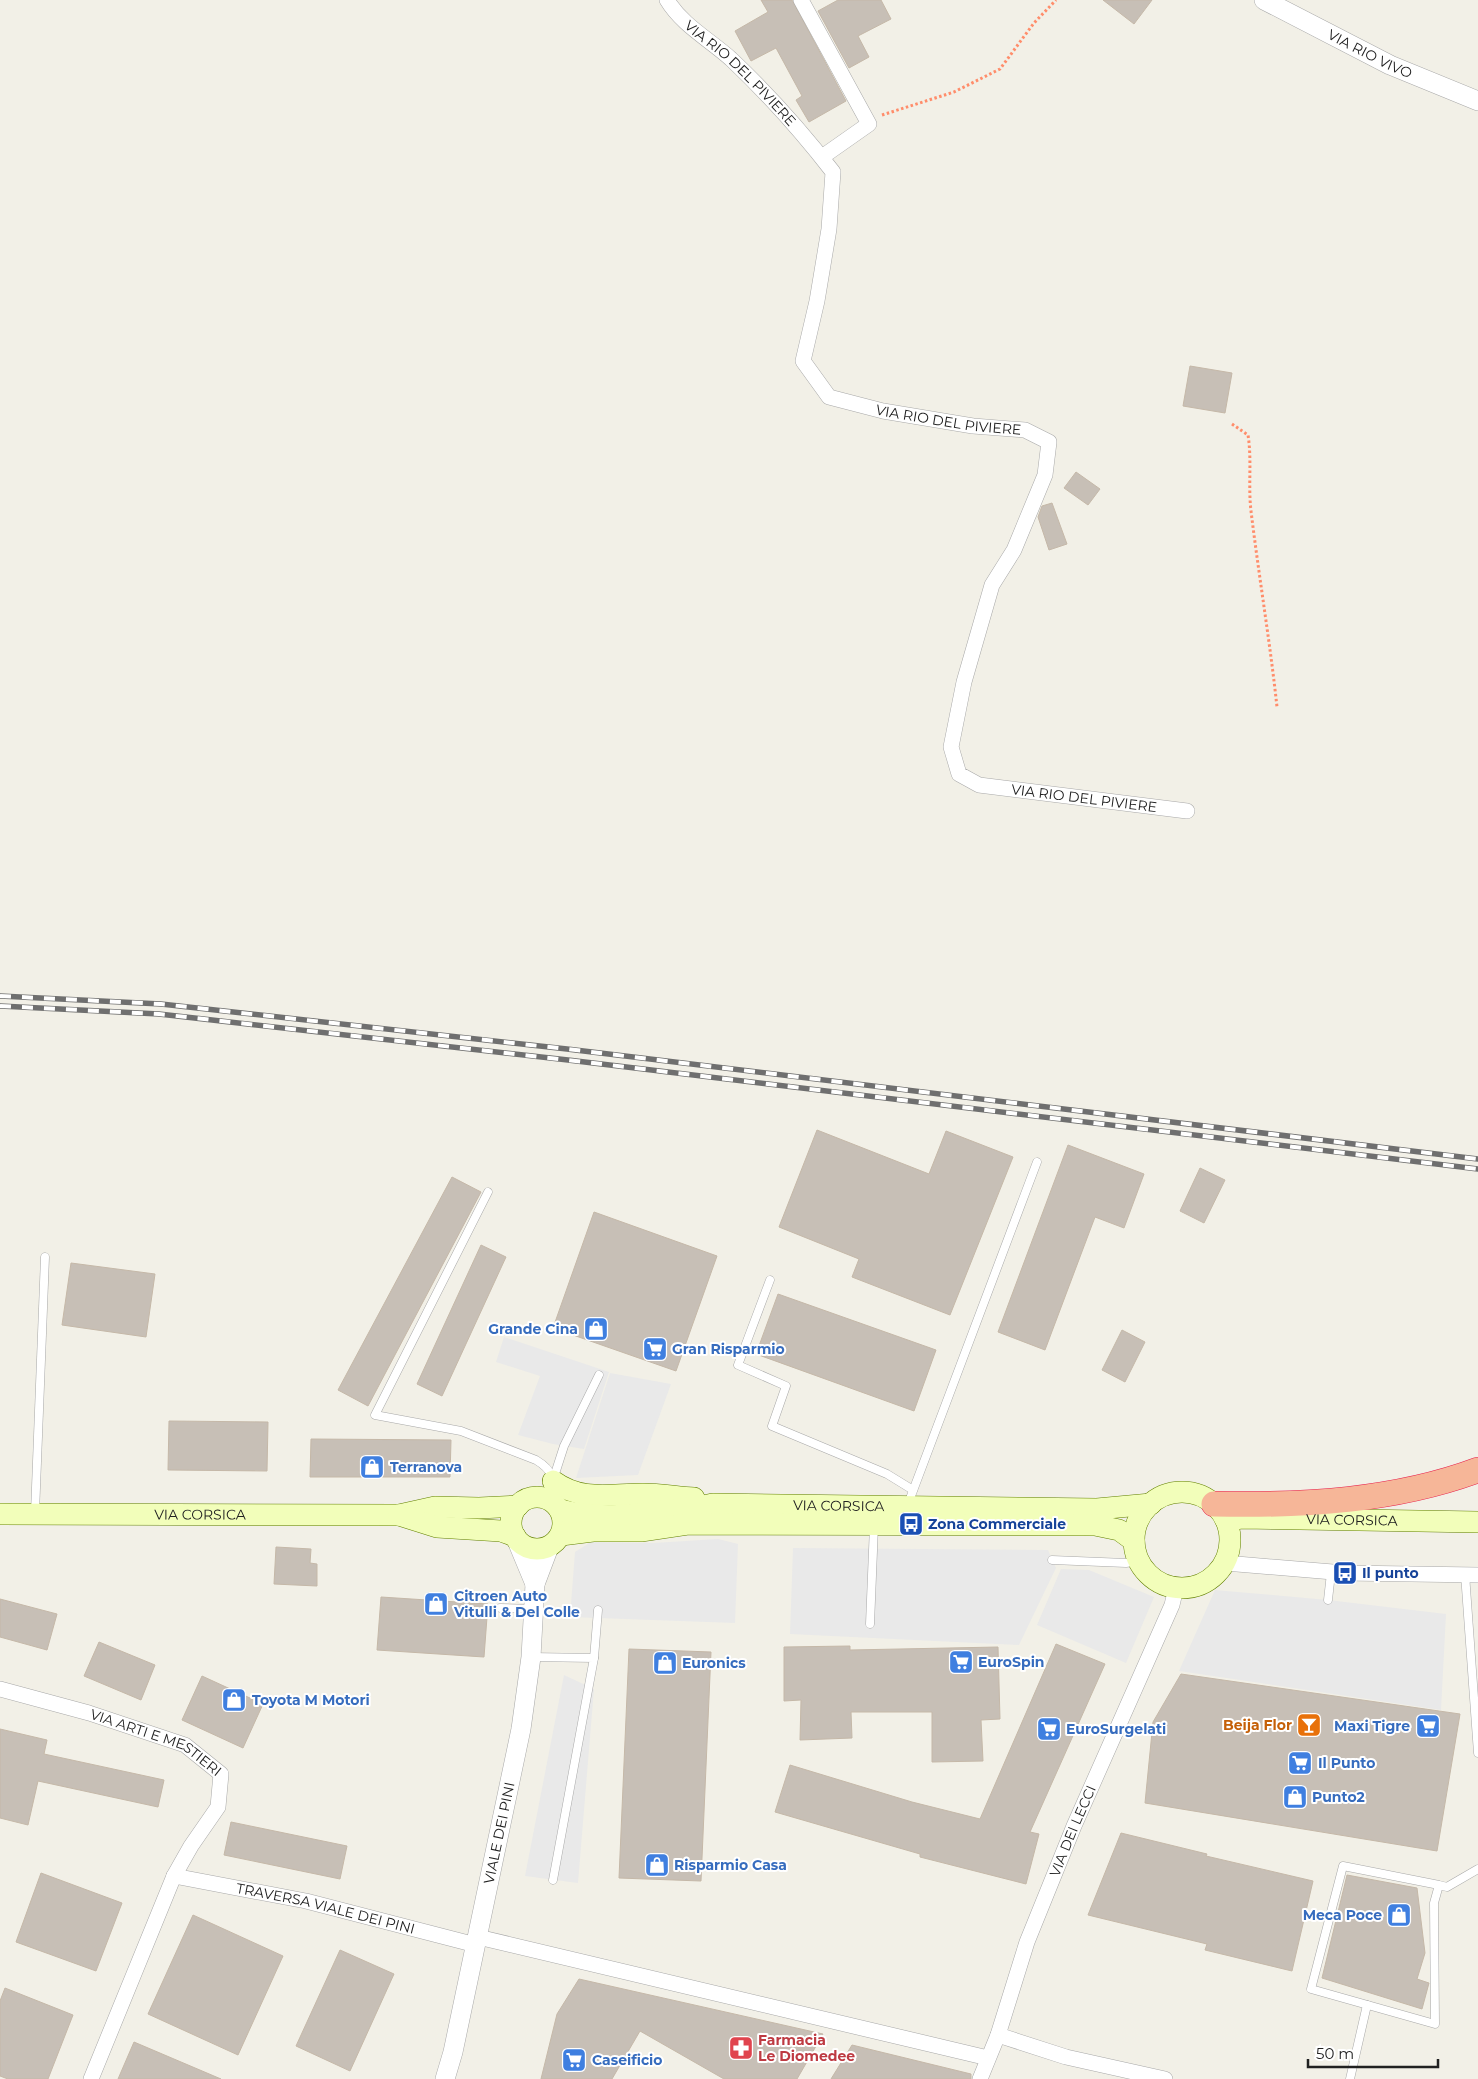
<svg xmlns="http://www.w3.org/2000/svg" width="1478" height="2079" font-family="Montserrat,sans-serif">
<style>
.parking{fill:#e9e9e9}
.building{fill:#c7bfb6;stroke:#c5b8a8}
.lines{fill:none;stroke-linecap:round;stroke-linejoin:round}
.service-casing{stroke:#a8a8a8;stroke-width:9}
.minor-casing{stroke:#a8a8a8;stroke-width:16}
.tertiary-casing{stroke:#a8a8a8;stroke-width:20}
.secondary-casing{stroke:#628000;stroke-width:22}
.trunk-casing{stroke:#e71d4a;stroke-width:26}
.path{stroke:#ff8d6b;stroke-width:3;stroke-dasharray:2.5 2.5;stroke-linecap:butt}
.service{stroke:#fff;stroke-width:8}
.minor{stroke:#fff;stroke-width:15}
.tertiary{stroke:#fff;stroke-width:19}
.secondary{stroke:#f2feba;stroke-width:21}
.trunk{stroke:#f6b698;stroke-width:25}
.rail-casing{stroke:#6f6f6f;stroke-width:5.5}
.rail{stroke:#fff;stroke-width:4;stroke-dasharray:11;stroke-linecap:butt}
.labels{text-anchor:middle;stroke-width:4;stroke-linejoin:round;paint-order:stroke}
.street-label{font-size:14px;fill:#212121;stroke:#fff}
.shop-label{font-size:14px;font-weight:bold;fill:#366cbe;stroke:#fff;text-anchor:start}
.transit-label{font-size:14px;font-weight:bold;fill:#164399;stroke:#fff;text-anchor:start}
.food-label{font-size:14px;font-weight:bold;fill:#c56008;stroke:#fff;text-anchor:end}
.health-label{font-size:14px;font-weight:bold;fill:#be3a42;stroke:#fff;text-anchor:start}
</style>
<rect width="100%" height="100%" fill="#f2f0e7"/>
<g class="parking">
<polygon points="504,1337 609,1372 584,1449 553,1444 518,1435 540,1376 496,1362"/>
<polygon points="610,1373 671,1384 638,1475 576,1478"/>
<polygon points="718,1539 738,1544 735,1623 570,1617 575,1552 591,1542 653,1543"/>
<polygon points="793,1548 1048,1550 1056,1568 1019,1645 790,1634"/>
<polygon points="1061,1569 1089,1570 1154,1597 1126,1663 1037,1625"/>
<polygon points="1215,1590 1328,1600 1446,1614 1441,1710 1179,1671"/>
<polygon points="564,1675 594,1689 578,1883 525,1876"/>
</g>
<g class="building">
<polygon points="761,0 792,0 846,101 809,122 796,100 802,96 776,48 751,61 735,31 768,12"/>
<polygon points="838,0 881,0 891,19 858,36 869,57 849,68 818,11"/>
<polygon points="1103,0 1152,0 1134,24"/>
<polygon points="1190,366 1232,373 1225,413 1183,406"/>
<polygon points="1076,472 1100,489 1088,505 1064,488"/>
<polygon points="1052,503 1067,544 1049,550 1038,517 1042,506"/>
<polygon points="817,1130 929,1174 946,1131 1013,1157 950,1315 852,1277 859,1259 779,1227"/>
<polygon points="1068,1145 1144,1174 1124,1228 1095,1217 1045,1350 998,1332"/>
<polygon points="1200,1168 1225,1180 1204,1223 1180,1211"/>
<polygon points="452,1177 481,1192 368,1406 338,1390"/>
<polygon points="594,1212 717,1256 676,1371 553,1328"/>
<polygon points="481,1245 506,1257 442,1396 417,1384"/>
<polygon points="71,1263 155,1274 146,1337 62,1325"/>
<polygon points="778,1294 936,1350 914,1411 756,1354"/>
<polygon points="1122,1330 1145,1342 1125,1382 1102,1370"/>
<polygon points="169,1421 268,1422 267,1471 168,1470"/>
<polygon points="311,1439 451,1440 450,1477 310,1477"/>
<polygon points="276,1547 311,1549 310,1563 317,1564 317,1586 274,1584"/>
<polygon points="381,1597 488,1604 484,1657 377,1650"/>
<polygon points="0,1599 57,1614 47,1650 0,1637"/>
<polygon points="99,1642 155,1665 141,1700 84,1676"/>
<polygon points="1056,1644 1105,1664 1030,1832 1039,1834 1026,1884 920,1857 920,1854 775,1812 790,1765 912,1802 980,1819"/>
<polygon points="850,1646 850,1650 998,1647 1000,1719 981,1720 983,1761 932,1762 932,1712 851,1712 852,1738 800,1740 801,1700 784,1701 784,1647"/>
<polygon points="629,1649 711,1652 701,1881 619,1878"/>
<polygon points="1181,1674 1460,1714 1437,1851 1145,1803 1153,1722"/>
<polygon points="202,1676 263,1704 243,1748 182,1720"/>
<polygon points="0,1729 47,1740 44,1754 164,1780 158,1807 38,1781 28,1825 0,1818"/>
<polygon points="231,1822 347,1846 340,1879 224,1855"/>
<polygon points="1121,1833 1207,1854 1206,1856 1313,1881 1292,1971 1205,1950 1207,1944 1088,1915"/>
<polygon points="41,1873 122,1903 96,1971 16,1942"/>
<polygon points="1347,1875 1417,1888 1425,1953 1417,1979 1429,1983 1422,2009 1322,1978"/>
<polygon points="193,1915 283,1956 238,2055 148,2014"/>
<polygon points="340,1950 394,1974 350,2071 296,2046"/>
<polygon points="579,1979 823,2034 797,2079 724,2079 640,2031 612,2079 541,2079 557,2014"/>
<polygon points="5,1988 73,2015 48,2079 8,2079 0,2076 0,2001"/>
<polygon points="134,2042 221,2079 118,2079"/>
<polygon points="852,2045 971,2074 971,2079 831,2079"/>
</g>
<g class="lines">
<defs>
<g id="service">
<path d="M488,1192l-113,223 86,16 75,29c20,12 17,20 12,40"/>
<polyline points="770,1280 738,1365 786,1386 772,1426 887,1474 913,1490"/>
<polyline points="553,1480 564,1446 599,1375"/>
<polyline points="908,1504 1037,1162"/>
<polyline points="35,1513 45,1257"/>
<polyline points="1052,1560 1126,1563 1138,1561"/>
<polyline points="1465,1574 1478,1753"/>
<polyline points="1328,1600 1331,1573"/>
<polyline points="500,1608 534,1609"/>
<polyline points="870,1624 874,1526"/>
<polyline points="531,1657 594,1658 553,1880"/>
<polyline points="594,1658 598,1610"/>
<polyline points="1439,1885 1434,1903 1435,2024 1311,1989 1343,1866 1439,1885 1447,1887 1478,1869"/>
<polyline points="1350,2079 1367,2005"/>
</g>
<g id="minor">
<path id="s1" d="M667,0c15,25 43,40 64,59 37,35 71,73 102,113l-4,57 -12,72 -14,60 26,36 54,14 90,15 52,4 24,12 -4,33 -31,75 -22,35 -28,97 -13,65 8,27 20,11 208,26"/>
<polyline points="801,0 869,124 822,157"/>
<polyline points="1225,1563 1345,1573 1478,1575"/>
<path id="s2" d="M0,1689l89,24 96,32 36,29 -3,33 -27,39 -17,30 -83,203"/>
<path id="s3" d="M174,1876l132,25 170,44"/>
<polyline points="478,1937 988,2058"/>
<polyline points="998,2035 1066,2057 1165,2079"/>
<path id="s4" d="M980,2079l18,-44 29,-93 47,-116 98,-221 4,-17"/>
</g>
<g id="tertiary">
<path id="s5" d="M1264,0l126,65 88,36"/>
<polyline points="515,1536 535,1584"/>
<path id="s6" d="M445,2079l8,-27 68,-323 10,-72 4,-73 14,-37"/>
</g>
<g id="secondary">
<path d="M553,1481c29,21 56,13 90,13 17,0 34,3 51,4"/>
<circle cx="1182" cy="1540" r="48"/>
<circle cx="537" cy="1523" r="26"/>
<path id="s7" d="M560,1510c35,9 68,6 104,1 17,-2 32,-3 49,-7l384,5 54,-5"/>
<path id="s8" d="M0,1514l399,1 36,-8 44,1 39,-2"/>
<polyline points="399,1515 437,1527 501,1531 515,1536"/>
<path id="s9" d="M1226,1520l16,-2 236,4"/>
<polyline points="561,1535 593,1531 641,1531 688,1524 1095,1525 1119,1530 1134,1541"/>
</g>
<path id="trunk" d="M1214,1504c88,2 181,-3 264,-34"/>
</defs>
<use href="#service" class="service-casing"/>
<use href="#minor" class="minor-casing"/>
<use href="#tertiary" class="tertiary-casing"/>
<use href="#secondary" class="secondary-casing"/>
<use href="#trunk" class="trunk-casing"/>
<g class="path">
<polyline points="882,115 954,92 1000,69 1034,23 1056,0"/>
<path d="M1232,424l16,11c4,25 0,51 3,76 8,66 19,131 26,196"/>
</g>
<use href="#service" class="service"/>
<use href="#minor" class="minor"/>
<use href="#tertiary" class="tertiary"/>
<use href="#secondary" class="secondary"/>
<use href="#trunk" class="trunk"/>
<defs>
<g id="rail">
<polyline points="0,996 161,1004 567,1049 1478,1159"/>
<polyline points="0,1006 159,1014 568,1060 1478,1169"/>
</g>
</defs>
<use href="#rail" class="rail-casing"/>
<use href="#rail" class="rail"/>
</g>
<defs>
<symbol id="shop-square" viewBox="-11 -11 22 22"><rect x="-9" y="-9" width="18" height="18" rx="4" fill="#3f7fe0" stroke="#fff"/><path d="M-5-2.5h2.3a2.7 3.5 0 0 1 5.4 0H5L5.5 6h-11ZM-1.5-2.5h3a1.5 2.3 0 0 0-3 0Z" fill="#fff"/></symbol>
<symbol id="supermarket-square" viewBox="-11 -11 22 22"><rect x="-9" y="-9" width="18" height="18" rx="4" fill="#3f7fe0" stroke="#fff"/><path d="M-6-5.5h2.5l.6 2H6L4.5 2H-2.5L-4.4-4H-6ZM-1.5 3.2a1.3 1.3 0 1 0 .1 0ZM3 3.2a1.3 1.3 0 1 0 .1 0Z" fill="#fff"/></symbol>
<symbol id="bus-square" viewBox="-11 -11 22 22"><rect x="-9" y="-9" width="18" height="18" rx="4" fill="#1a4fb4" stroke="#fff"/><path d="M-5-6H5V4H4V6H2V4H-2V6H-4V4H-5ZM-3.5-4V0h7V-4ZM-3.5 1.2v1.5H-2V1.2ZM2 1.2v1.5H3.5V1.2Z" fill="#fff"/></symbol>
<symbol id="bar-square" viewBox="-11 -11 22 22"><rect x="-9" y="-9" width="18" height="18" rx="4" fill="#e8710a" stroke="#fff"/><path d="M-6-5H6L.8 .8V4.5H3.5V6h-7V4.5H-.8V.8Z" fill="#fff"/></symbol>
<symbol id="pharmacy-square" viewBox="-11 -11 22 22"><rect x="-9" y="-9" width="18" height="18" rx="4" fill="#e0444e" stroke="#fff"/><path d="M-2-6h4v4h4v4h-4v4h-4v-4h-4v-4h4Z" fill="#fff"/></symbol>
</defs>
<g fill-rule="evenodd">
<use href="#shop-square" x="582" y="1315" width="28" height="28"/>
<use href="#supermarket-square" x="641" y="1335" width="28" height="28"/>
<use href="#shop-square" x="358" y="1453" width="28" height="28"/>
<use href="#bus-square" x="897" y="1510" width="28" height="28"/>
<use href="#bus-square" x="1331" y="1559" width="28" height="28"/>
<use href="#shop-square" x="422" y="1590" width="28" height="28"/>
<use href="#supermarket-square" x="947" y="1648" width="28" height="28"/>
<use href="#shop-square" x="651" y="1649" width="28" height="28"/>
<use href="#shop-square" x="220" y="1686" width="28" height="28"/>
<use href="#bar-square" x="1295" y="1711" width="28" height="28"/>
<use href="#supermarket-square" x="1414" y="1712" width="28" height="28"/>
<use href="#supermarket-square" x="1035" y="1715" width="28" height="28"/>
<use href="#supermarket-square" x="1286" y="1749" width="28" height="28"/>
<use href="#shop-square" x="1281" y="1783" width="28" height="28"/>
<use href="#shop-square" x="643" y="1851" width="28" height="28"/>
<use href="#shop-square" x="1385" y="1901" width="28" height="28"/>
<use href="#pharmacy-square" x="727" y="2034" width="28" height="28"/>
<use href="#supermarket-square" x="560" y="2046" width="28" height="28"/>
</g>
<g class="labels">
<g class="street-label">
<text dy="5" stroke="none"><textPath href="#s5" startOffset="119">VIA RIO VIVO</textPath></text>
<text dy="5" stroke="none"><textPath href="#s1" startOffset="104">VIA RIO DEL PIVIERE</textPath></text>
<text dy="5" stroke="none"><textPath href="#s1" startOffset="598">VIA RIO DEL PIVIERE</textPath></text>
<text dy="5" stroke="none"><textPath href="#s1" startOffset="1182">VIA RIO DEL PIVIERE</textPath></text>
<text dy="5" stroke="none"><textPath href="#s7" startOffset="280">VIA CORSICA</textPath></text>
<text dy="5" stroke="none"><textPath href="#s8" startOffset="200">VIA CORSICA</textPath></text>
<text dy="5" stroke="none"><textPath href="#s9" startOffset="126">VIA CORSICA</textPath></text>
<text dy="5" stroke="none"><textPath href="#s2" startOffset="166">VIA ARTI E MESTIERI</textPath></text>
<text dy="5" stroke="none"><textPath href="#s4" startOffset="265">VIA DEI LECCI</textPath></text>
<text dy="5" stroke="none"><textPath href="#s6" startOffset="252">VIALE DEI PINI</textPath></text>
<text dy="5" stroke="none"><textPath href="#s3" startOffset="155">TRAVERSA VIALE DEI PINI</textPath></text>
</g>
<g class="shop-label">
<text x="578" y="1334" text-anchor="end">Grande Cina</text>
<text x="672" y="1354">Gran Risparmio</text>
<text x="390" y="1472">Terranova</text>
<text x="454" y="1601">Citroen Auto<tspan x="454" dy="16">Vitulli &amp; Del Colle</tspan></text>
<text x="978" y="1667">EuroSpin</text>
<text x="682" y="1668">Euronics</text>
<text x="252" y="1705">Toyota M Motori</text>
<text x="1410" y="1731" text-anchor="end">Maxi Tigre</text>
<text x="1066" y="1734">EuroSurgelati</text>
<text x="1318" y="1768">Il Punto</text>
<text x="1312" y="1802">Punto2</text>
<text x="674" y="1870">Risparmio Casa</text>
<text x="1382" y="1920" text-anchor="end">Meca Poce</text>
<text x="592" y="2065">Caseificio</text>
</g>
<g class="transit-label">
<text x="928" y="1529">Zona Commerciale</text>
<text x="1362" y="1578">Il punto</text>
</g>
<g class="food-label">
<text x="1292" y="1730">Beija Flor</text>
</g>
<g class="health-label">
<text x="758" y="2045">Farmacia<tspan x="758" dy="16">Le Diomedee</tspan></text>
</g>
</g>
<path d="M1308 2059v8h130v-8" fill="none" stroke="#212121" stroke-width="2.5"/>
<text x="1316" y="2059" font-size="15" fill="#212121" stroke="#ffffff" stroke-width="4" paint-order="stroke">50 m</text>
</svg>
